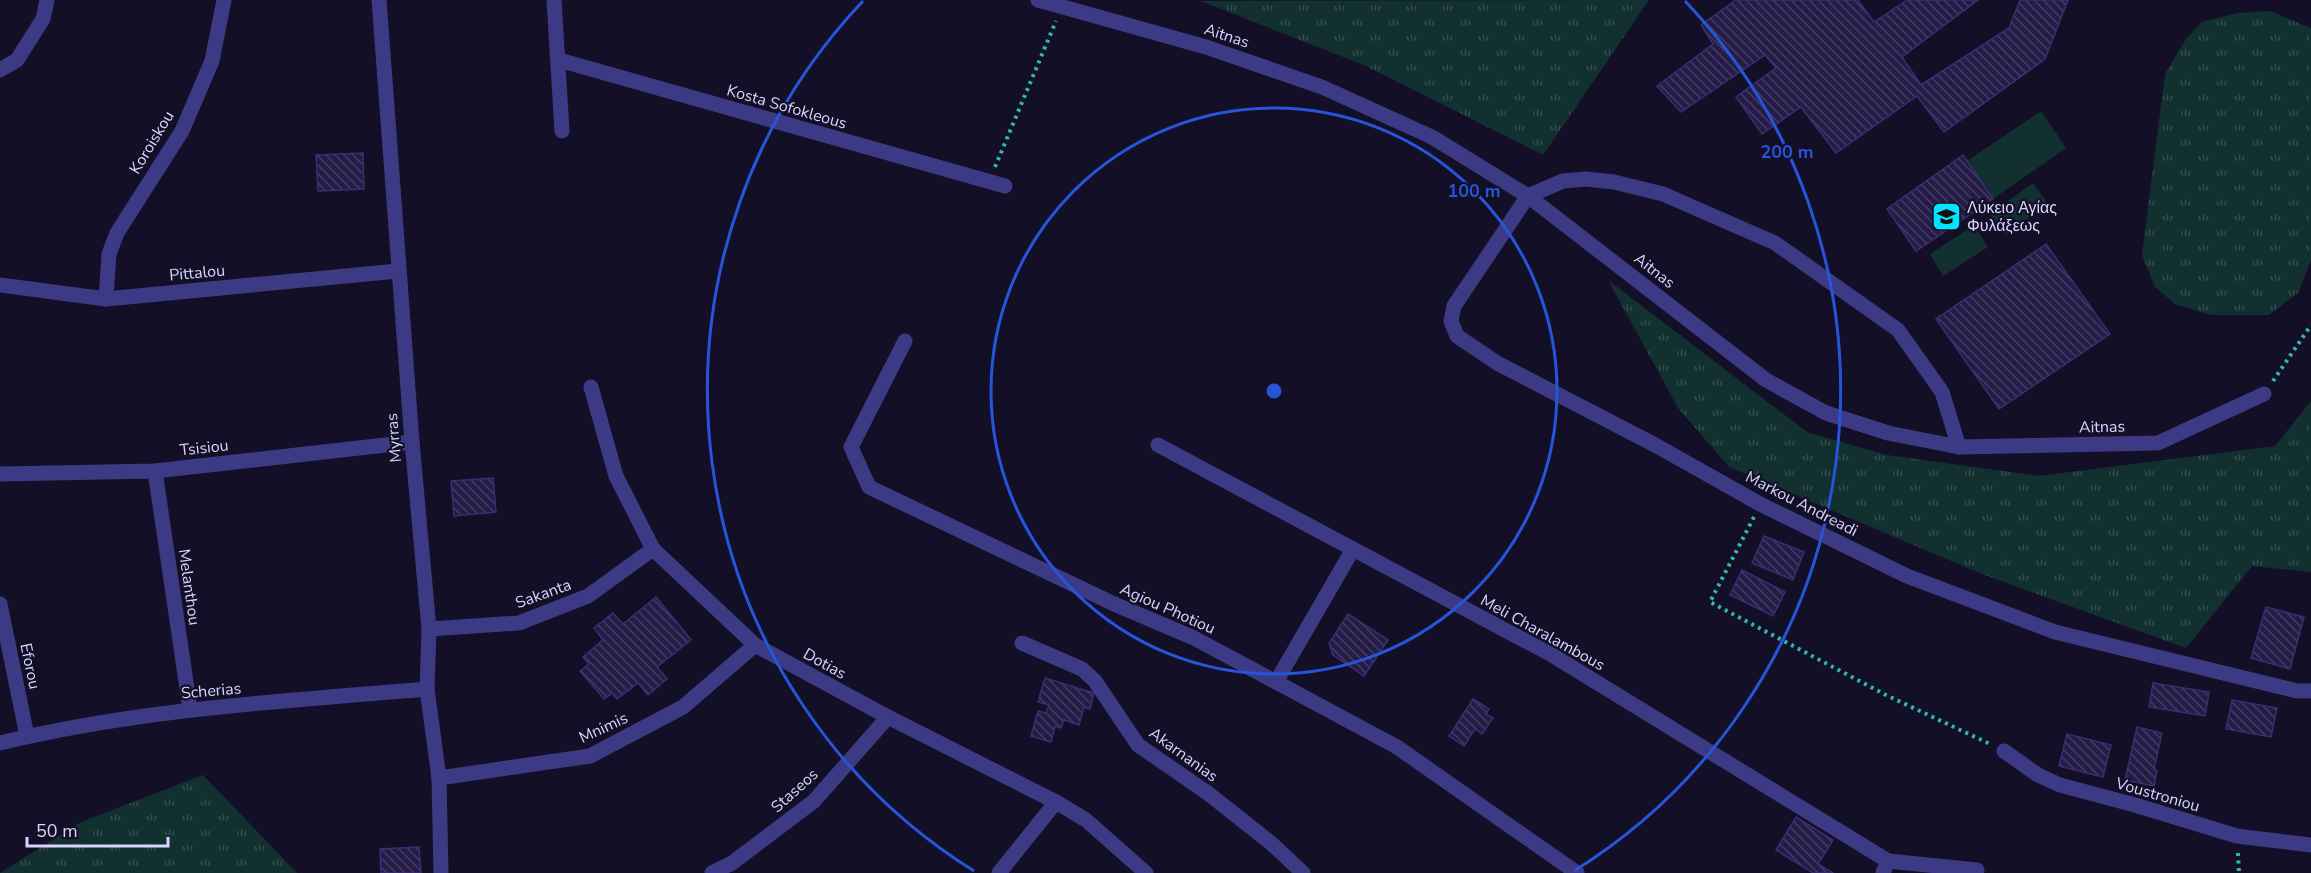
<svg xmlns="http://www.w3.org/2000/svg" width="2311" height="873" font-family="'Nunito Sans',sans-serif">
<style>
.grass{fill:url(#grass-tufts)}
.pitch{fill:#12302f}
.building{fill:url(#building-back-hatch);stroke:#3b2d73;stroke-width:1.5}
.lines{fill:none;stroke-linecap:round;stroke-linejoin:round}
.path{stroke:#2fb8b0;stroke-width:4;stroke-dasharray:3 4.5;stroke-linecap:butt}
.minor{stroke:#3d3a85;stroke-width:15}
.ring{fill:none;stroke:#2655da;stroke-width:3}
.labels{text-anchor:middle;stroke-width:4.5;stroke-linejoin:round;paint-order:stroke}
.street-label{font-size:16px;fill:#d9d4ff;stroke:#130f26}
.poi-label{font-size:16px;fill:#d9d4ff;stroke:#130f26;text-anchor:start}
.centre{fill:#2655da;stroke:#130f26;stroke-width:3}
.ring-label{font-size:18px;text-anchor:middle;font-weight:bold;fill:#2655da;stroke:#130f26;stroke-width:4.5;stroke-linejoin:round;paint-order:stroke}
</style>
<defs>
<pattern id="grass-tufts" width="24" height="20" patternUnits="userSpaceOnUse" patternTransform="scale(1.5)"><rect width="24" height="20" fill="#12302f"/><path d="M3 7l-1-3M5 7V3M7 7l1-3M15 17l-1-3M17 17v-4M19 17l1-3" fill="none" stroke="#344d4e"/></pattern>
<pattern id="building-back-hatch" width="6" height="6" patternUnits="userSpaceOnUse" patternTransform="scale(1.5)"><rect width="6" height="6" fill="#241b47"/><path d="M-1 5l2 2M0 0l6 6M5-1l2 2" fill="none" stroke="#433b63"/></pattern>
</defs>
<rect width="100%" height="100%" fill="#130f26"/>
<g class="grass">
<polygon points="1649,0 1543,155 1366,66 1201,1"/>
<polygon points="2270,11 2311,28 2311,260 2298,293 2269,315 2210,315 2175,304 2155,287 2142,255 2165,74 2186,39 2202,22 2237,13"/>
<polygon points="1608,280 1807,432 1887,455 2039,476 2275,446 2311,401 2311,572 2252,566 2186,648 1982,574 1729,467 1678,408"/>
<polygon points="203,775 297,873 0,873 81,822"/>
</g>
<g class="pitch">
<polygon points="2041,111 2066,148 1993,199 1967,161"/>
<polygon points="2033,183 2048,204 2005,235 1990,214"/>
<polygon points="1974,225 1988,247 1943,276 1930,254"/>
</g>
<g class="building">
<polygon points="1736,0 1858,0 1874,22 1907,0 1978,0 1902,57 1921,85 2009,28 2020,0 2068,0 2045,59 1944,132 1917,96 1836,153 1801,107 1762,134 1736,97 1776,68 1765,55 1681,112 1657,86 1713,44 1701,25"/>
<polygon points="363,153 364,189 318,191 316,155"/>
<polygon points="1963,155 1993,199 1916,251 1887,209"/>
<polygon points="2046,244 2110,334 1999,409 1936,319"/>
<polygon points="493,478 496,512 454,516 451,481"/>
<polygon points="1764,536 1804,552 1793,580 1752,563"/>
<polygon points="1742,570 1785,592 1773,616 1730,595"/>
<polygon points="656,597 691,640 657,667 667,679 648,695 638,683 617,699 612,693 604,699 580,671 589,664 583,657 603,640 594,628 613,613 623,624"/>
<polygon points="2266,607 2304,617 2290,669 2251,658"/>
<polygon points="1348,614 1388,640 1364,676 1333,655 1329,643"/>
<polygon points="1045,678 1094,693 1090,709 1084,707 1079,725 1064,720 1061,728 1055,726 1051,742 1031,736 1038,711 1046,713 1049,705 1038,702"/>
<polygon points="2153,683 2209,692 2205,716 2149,707"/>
<polygon points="1473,699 1489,709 1486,714 1493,718 1482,734 1475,729 1464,746 1449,736"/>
<polygon points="2232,700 2277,708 2271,737 2226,729"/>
<polygon points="2137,727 2162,733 2154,769 2157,770 2154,786 2125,780"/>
<polygon points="2067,734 2111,745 2103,777 2059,766"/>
<polygon points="1796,817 1833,840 1818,864 1833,873 1813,873 1776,850"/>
<polygon points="419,847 421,873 381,873 380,849"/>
</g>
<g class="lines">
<g class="path">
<polyline points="995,167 1056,21"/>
<polyline points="2273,381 2311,325"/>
<polyline points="1754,517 1710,602 1886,695 1990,744"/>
<polyline points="2238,853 2239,873"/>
</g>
<g class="minor">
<polyline points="379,0 412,442 429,629 427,689 439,778 441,873"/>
<polyline points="554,0 562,131"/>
<polyline points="1038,0 1206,47 1322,87 1432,137 1528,196 1766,380 1826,413 1888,433 1959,447 2158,443 2264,394"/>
<polyline points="559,60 1005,186"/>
<polyline points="0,70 17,60 43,19 47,0"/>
<polyline points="0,285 106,299 398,271"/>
<polyline points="106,299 109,254 117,233 182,131 212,61 224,0"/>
<polyline points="905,341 851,447 869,487 1112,603 1194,638 1397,747 1577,873"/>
<polyline points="591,387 616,476 653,549 755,645 888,717 1056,802 1086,820 1146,873"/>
<polyline points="1158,445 1552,655 1888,861 1883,873"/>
<polyline points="1959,447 1942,392 1898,330 1775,243 1663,194 1614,182 1586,179 1563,181 1528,196 1454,306 1451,321 1457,336 1497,363 1657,446 1760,504 1907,576 2055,632 2297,691 2311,691"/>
<polyline points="155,471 190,709"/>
<polyline points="0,474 155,471 412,442"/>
<polyline points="0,604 27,736"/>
<polyline points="429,629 519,623 588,596 653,549"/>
<polyline points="1022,643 1082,669 1095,681 1138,745 1209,794 1271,843 1303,873"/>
<polyline points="1276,682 1353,549"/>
<path d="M0,743c140,-34 284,-42 427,-54"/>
<polyline points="2004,751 2038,775 2060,785 2135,805 2237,836 2311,845"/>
<polyline points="439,778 590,756 683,707 755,645"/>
<polyline points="1888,861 1977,870"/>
<polyline points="712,873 732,863 814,801 888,717"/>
<polyline points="999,873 1056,802"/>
</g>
</g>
<g class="ring">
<circle cx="1274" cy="391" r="283"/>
<path d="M974 871A566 566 0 0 1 863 1M1685 1A566 566 0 0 1 1574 871"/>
</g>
<defs>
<symbol id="school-square" viewBox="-11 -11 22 22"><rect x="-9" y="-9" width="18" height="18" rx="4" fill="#00e5ff" stroke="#130f26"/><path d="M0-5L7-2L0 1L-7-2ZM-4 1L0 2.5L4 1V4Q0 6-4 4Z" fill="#111"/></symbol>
</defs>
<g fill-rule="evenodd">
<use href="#school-square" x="1930" y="200" width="33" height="33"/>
</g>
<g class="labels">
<g class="street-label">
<text transform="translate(1227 35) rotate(18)" y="6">Aitnas</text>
<text transform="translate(787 106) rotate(16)" y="6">Kosta Sofokleous</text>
<text transform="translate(151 142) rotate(-59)" y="6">Koroiskou</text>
<text transform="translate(1655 270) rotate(38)" y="6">Aitnas</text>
<text transform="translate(197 272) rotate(-5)" y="6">Pittalou</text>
<text transform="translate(2102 426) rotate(-1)" y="6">Aitnas</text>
<text transform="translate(393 438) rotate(-95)" y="6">Myrras</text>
<text transform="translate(204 447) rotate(-6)" y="6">Tsisiou</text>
<text transform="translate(1802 503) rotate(27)" y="6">Markou Andreadi</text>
<text transform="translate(190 587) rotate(82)" y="6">Melanthou</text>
<text transform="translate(543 593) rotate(-20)" y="6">Sakanta</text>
<text transform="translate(1168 608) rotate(24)" y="6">Agiou Photiou</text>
<text transform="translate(1543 632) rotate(29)" y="6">Meli Charalambous</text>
<text transform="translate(825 663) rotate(29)" y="6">Dotias</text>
<text transform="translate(31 666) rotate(78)" y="6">Eforou</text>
<text transform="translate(211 690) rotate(-5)" y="6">Scherias</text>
<text transform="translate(603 727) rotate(-25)" y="6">Mnimis</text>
<text transform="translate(1184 754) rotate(36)" y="6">Akarnanias</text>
<text transform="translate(794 790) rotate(-42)" y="6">Staseos</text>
<text transform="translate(2158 794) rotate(16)" y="6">Voustroniou</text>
</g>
<g class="poi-label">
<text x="1967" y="213">Λύκειο Αγίας<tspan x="1967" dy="18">Φυλάξεως</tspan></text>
</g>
</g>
<circle cx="1274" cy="391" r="9" class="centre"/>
<g class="ring-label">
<text x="1787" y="158">200 m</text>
<text x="1474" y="197">100 m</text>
</g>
<path d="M27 837v9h141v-9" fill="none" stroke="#d9d4ff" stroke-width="3"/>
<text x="36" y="837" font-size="18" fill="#d9d4ff" stroke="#130f26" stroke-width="4.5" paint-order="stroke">50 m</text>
</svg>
